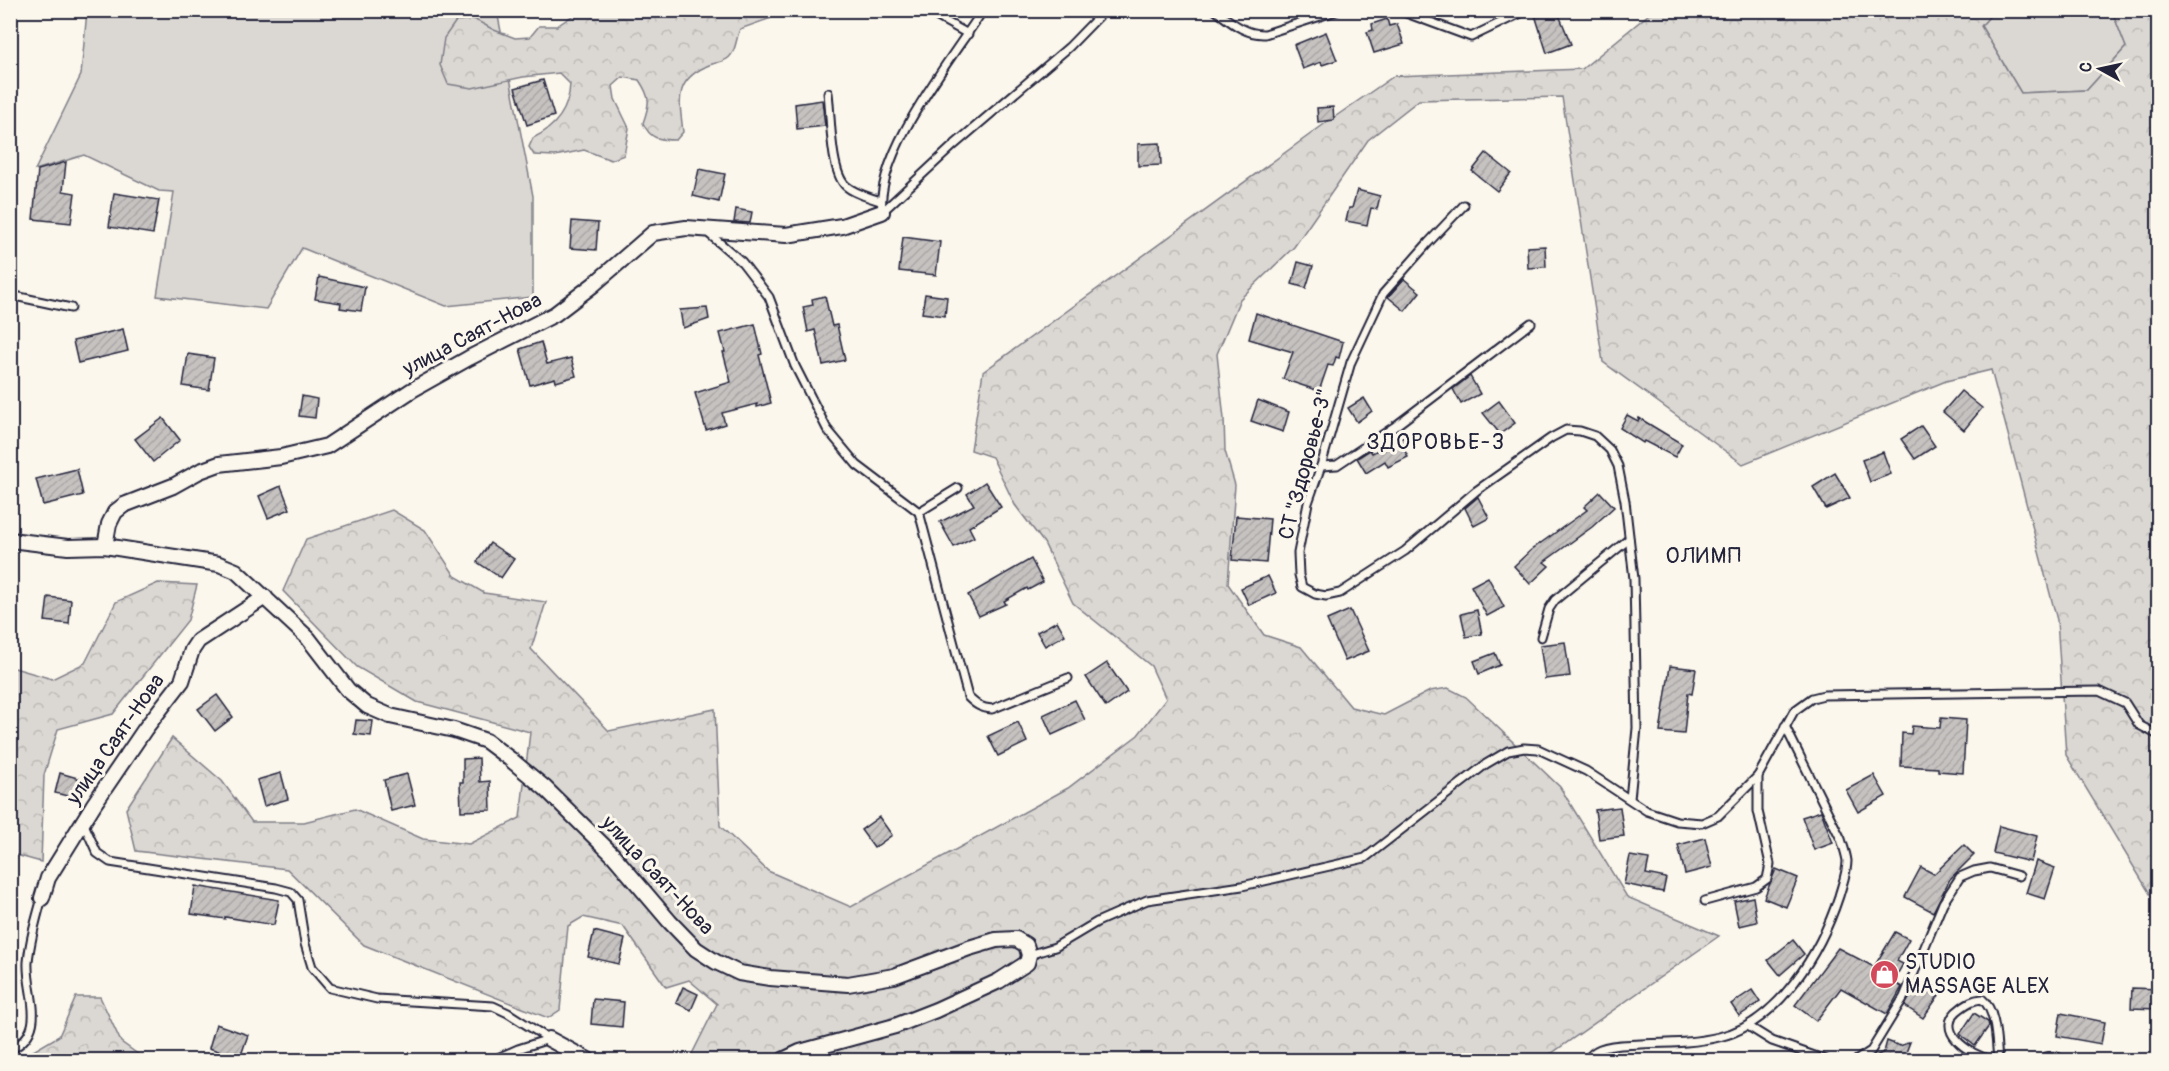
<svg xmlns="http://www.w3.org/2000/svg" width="2169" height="1071" font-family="Pangolin,sans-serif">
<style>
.green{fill:#dbd8d3;stroke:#7e7d87;stroke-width:1.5}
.forest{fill:url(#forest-crowns);stroke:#7e7d87;stroke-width:1.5}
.building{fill:url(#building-hatch);stroke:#22223b;stroke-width:1.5}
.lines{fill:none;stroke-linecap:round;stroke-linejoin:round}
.service-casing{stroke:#22223b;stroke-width:11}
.minor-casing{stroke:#22223b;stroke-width:18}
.service{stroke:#fbf7ec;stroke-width:7}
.minor{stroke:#fbf7ec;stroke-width:14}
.labels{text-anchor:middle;stroke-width:6;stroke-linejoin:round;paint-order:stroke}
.street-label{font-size:21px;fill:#22223b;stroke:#fbf7ec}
.poi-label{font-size:21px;fill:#22223b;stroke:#fbf7ec;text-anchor:start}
.neighbourhood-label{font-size:22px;letter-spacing:1.5px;fill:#22223b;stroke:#fbf7ec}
</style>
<defs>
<pattern id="forest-crowns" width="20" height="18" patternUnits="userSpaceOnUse" patternTransform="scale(1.5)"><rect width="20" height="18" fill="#dbd8d3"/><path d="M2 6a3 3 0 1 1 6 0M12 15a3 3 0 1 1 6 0" fill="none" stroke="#bcb9b6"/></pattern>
<pattern id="building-hatch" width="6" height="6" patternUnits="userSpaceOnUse" patternTransform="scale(1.5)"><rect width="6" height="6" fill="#c6c2c0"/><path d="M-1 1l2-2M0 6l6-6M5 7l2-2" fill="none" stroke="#aaa6a6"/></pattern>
</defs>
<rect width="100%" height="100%" fill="#fbf7ec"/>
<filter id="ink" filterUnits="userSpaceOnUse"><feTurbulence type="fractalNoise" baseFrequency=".0167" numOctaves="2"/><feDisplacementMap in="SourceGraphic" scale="12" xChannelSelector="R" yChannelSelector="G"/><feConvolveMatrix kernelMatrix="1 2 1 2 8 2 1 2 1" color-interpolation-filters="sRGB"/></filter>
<g filter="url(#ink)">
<g class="green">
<polygon points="87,11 497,11 533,196 533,297 446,306 302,248 266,309 157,296 174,192 159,191 84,155 35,170 81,75"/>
<polygon points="1994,11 2112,11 2126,47 2087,90 2021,93 1981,26"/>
</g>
<g class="forest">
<polygon points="1654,10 1994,11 1981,26 2021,93 2087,90 2126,47 2112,11 2158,11 2158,907 2066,755 2057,620 1991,370 1946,381 1743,464 1603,362 1562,97 1419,100 1368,140 1294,247 1240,299 1217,354 1224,419 1225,451 1235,485 1228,584 1264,635 1301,647 1351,707 1384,715 1430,691 1448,688 1466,697 1560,787 1627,897 1719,936 1552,1053 1525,1060 1236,1060 1229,1053 1214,1060 689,1060 717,1004 689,980 666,987 623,926 583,917 568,926 560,1010 548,1018 364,945 287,869 136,851 126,809 172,738 222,781 252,822 304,822 355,809 423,839 469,844 520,818 530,732 417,702 357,667 283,591 306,539 392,510 425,530 455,576 484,593 546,602 531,649 609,731 715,709 720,826 768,871 851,907 1068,788 1138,735 1166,699 1151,666 1073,603 1044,543 1015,505 992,457 971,450 983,372 1323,125 1394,76 1582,69"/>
<path d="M603,11v-1l188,1 -51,18c-4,9 -4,24 -13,30 -6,4 -16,4 -22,8 -32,15 -25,36 -22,65l-7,8c-17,0 -26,-1 -33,-17 7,-20 8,-25 -4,-43l-16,-3 -10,9 2,13 14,29 -5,27 -13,5 -27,-10 -29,6 -21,-1 -5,-8 4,-9c23,-11 36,-29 37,-54l-11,-11 -36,4 -51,11 -24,-4 -8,-19 4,-27 12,-17 18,-2 20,11 21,8 15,-1 9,-11h18l18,-12 25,-1z"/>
<polygon points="158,583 197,585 188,620 113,714 58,729 44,775 41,862 12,854 11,667 52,679 85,663 116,602"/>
<polygon points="76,997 100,997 121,1042 146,1060 18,1060 59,1036"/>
</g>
<g class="building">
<polygon points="1547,10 1557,10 1571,44 1547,53 1535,15"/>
<polygon points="1387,19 1389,26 1397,24 1404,44 1374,53 1367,32 1373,30 1372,24"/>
<polygon points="1326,32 1337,60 1322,65 1321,62 1303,69 1294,45"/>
<polygon points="543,80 554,116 527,125 515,88"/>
<polygon points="822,100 825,126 797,129 795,104"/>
<polygon points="1333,107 1334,120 1318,122 1317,108"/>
<polygon points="1160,143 1161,165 1138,166 1138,144"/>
<polygon points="1486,153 1511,173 1497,191 1472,171"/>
<polygon points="66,162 63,191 75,193 71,223 33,219 38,170"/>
<polygon points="699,169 725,174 719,202 693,196"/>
<polygon points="1357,190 1380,196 1377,209 1371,208 1367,225 1346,221 1349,208 1352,208"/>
<polygon points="114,193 159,200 153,234 109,227"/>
<polygon points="736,209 752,212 750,223 734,222"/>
<polygon points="572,221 598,223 596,250 570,248"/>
<polygon points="903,237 940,242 936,275 899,271"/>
<polygon points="1545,246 1546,267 1528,268 1527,247"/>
<polygon points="1298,262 1313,266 1306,288 1292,284"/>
<polygon points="319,277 365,287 361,311 340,308 341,303 315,299"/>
<polygon points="1404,279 1420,292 1405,311 1388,297"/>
<polygon points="925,294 947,297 945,316 922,313"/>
<polygon points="825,296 832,326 837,325 845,360 823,365 815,330 808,332 803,307 813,305 812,299"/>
<polygon points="707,308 709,319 683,328 680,310"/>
<polygon points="1256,313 1343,342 1339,358 1336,357 1333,366 1328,365 1319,391 1283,379 1293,352 1249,339"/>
<polygon points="755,324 762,354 759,355 771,403 757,407 757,404 722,413 725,424 706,430 695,393 731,382 723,352 725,352 720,333"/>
<polygon points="123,329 128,351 78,363 73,341"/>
<polygon points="541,342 547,364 571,358 576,376 556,382 555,378 530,385 520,349"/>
<polygon points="188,354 214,358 209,390 183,386"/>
<polygon points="1470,376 1480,394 1461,404 1453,389"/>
<polygon points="1961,391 1982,408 1964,430 1943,412"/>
<polygon points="302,396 317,399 315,418 299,416"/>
<polygon points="1364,398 1372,411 1357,422 1348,408"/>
<polygon points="1258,400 1289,412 1283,432 1251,421"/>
<polygon points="1499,401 1515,423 1500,434 1483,413"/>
<polygon points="1627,415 1638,421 1639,418 1682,444 1675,457 1644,441 1643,443 1620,428"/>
<polygon points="163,418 180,440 153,462 135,439"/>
<polygon points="1921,426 1935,446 1915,459 1901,439"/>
<polygon points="1406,436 1411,444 1404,449 1408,457 1388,467 1385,461 1366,473 1357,458 1370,450 1372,453"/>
<polygon points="1883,452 1891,474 1870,482 1862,460"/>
<polygon points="77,469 83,495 43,505 36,479"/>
<polygon points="1835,473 1850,498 1826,509 1813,487"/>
<polygon points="985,482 1001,507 969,527 974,537 954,547 940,522 974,505 967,494"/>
<polygon points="281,486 290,509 268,518 259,496"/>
<polygon points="1600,492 1614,507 1592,527 1544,562 1549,566 1530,584 1514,566 1531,550 1587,510 1584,507"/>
<polygon points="1478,497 1489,518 1474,526 1465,508"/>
<polygon points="1236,516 1270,519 1266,563 1232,560"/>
<polygon points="490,543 514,559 501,578 477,562"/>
<polygon points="1031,559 1043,582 1028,590 1027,588 1004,601 1006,604 979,616 968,595"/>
<polygon points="1268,576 1276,593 1249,605 1241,588"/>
<polygon points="1488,577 1504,607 1487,616 1471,586"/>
<polygon points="48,597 71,600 69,624 45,621"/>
<polygon points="1350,610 1369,651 1345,661 1327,620"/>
<polygon points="1477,610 1482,634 1466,637 1461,614"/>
<polygon points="1057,621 1065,635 1045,646 1037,632"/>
<polygon points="1565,642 1570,676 1545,679 1540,645"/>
<polygon points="1495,653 1500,665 1479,674 1474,661"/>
<polygon points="1107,663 1127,692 1106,707 1086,677"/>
<polygon points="1670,666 1696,669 1692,694 1688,693 1684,734 1660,732"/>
<polygon points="217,695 233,717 215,731 198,709"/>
<polygon points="1075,700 1085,720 1052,735 1043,715"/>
<polygon points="1941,718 1966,720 1963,773 1938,771 1938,768 1901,766 1902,733 1911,734 1912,726 1940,728"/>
<polygon points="356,720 373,721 371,736 354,734"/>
<polygon points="1018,722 1027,742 998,756 988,736"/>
<polygon points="479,758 480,782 490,781 491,810 461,811 460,782 463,782 463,759"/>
<polygon points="60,773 81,779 76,798 55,793"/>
<polygon points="281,773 288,799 264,806 257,780"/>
<polygon points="407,774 415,805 391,811 384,780"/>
<polygon points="1874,775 1886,796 1858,812 1846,790"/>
<polygon points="1620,807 1624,836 1599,839 1595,810"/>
<polygon points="1821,811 1833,843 1814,850 1802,817"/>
<polygon points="879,817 892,835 874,848 861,830"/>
<polygon points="1999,826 2037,836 2031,862 1993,853"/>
<polygon points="1705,838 1712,867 1685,874 1678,845"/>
<polygon points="1964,845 1974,855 1950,879 1933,912 1905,897 1921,867 1934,874"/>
<polygon points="1630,856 1649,859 1646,874 1666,878 1663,892 1624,884"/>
<polygon points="2036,861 2055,868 2045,899 2026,893"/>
<polygon points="1776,869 1798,878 1786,907 1764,898"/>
<polygon points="195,886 279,900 274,925 225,917 225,919 191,914"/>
<polygon points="1753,897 1757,922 1739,926 1734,901"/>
<polygon points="594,931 625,939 619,964 588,957"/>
<polygon points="1895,932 1909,939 1897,961 1903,964 1893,982 1902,987 1887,1014 1841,988 1816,1021 1795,1005 1838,948 1874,967"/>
<polygon points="1793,940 1804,954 1780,975 1768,960"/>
<polygon points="1927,980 1942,991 1923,1018 1905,1006 1912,993 1917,996"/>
<polygon points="683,987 698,994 691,1010 676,1003"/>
<polygon points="2132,988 2158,989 2158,1009 2131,1008"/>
<polygon points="1752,990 1760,1002 1739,1016 1731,1004"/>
<polygon points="593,999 624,1002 622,1027 591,1024"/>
<polygon points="1974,1013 1988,1022 1989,1026 1975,1046 1960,1034"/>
<polygon points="2061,1013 2105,1022 2101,1044 2057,1036"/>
<polygon points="216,1024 248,1035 240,1058 209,1048"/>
<polygon points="1887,1041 1900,1046 1910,1042 1903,1060 1867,1060 1884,1052"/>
</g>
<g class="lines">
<defs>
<g id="service">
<polyline points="925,10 968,34"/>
<path d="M1215,10c16,12 30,25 50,24l74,-24"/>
<polyline points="1398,10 1471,37 1527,10"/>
<path d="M828,93c3,22 2,79 18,93 9,8 23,11 34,15"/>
<polyline points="1464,205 1428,243 1383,294 1351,362 1321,466 1308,503 1298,553 1299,575 1302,587 1315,594 1326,596 1340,593 1405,551 1476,491 1551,438 1566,430 1580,431 1595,436 1610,450 1618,466 1625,501 1634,579 1637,728 1630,799"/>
<polyline points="882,212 954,145 1069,47 1105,10"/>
<path d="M882,212c-7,-59 69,-152 101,-202"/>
<polyline points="707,232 742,262 769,297 795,366 827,429 857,465 919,512 958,488"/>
<polyline points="10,295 71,308"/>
<polyline points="1321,466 1337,465 1394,427 1531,323"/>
<path d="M919,512l49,185c8,8 13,11 24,12l76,-31"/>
<polyline points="1541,637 1549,609 1555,600 1629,539"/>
<polyline points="83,822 97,853 110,862 276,888 291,892 298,900 305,944 312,967 330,988 377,999 493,1006 508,1013 549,1039"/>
<polyline points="1705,901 1756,887 1767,879 1770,864 1758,811 1758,776"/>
<polyline points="1029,955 1055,947 1097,922 1147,900 1242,886 1365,858 1486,764 1508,751 1524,748 1538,749 1586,771 1647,811 1677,821 1702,823 1718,816 1758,776 1794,711 1812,698 1824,695 2099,691 2125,703 2139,725 2158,735"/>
<polyline points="1748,1026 1772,1041 1826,1060"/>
<path d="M10,1050c40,-20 16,-56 18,-88 2,-22 8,-43 14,-64"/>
<polyline points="493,1060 518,1049 549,1039"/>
<path d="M1587,1060c3,-5 8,-9 13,-11 13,-5 28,-4 41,-5 26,-1 53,-1 78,-7 60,-14 102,-86 120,-141 3,-11 8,-23 8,-35 -1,-8 -4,-15 -6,-22l-56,-113"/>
<polyline points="1857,1060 1871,1051 1904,997 1943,903 1960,877 1974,871 1990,868 2019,876"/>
<path d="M1992,1060c-23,-5 -61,-31 -31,-52 8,-6 12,-8 21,-9 15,12 14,44 16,61"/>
</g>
<g id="minor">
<polyline points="10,540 68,547 105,546 219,564 236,571 308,638 348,690 367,706 390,716 454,730 486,741 510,759 545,788 613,855 670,922 696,949 716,962 739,973 770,978 848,984 894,976 969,948 996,940 1016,939 1026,945 1029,955 1027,963 999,981 936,1010 895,1026 800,1052 783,1060"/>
<polyline points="105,546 109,524 115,512 124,505 173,486 200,471 219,464 281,457 327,446 412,390 469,358 555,314 593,285 653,233 686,228 786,235 842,226 882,212"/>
<polyline points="42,898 48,878 94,804 145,729 182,681 192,650 198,641 265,597"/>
<polyline points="549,1039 588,1060"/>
<polyline points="2048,1060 2056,1060"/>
</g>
</defs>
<use href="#service" class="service-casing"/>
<use href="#minor" class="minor-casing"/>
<use href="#service" class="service"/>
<use href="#minor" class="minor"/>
</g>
</g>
<defs>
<symbol id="shop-disc" viewBox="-11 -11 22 22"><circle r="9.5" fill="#d1495b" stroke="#fbf7ec"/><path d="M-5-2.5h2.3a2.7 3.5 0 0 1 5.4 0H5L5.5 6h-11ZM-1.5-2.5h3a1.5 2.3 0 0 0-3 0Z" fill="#fff"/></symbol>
</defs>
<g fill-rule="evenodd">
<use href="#shop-disc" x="1868" y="958" width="33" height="33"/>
</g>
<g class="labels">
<g class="street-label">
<text transform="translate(472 334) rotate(-28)" y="7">улица Саят-Нова</text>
<text transform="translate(1305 464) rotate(-75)" y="7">СТ "Здоровье-3"</text>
<text transform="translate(115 739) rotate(-55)" y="7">улица Саят-Нова</text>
<text transform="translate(658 875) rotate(47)" y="7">улица Саят-Нова</text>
</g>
<g class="poi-label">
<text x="1905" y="969">STUDIO<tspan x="1905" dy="24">MASSAGE ALEX</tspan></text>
</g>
<g class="neighbourhood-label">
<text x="1436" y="449">ЗДОРОВЬЕ-3</text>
<text x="1704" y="563">ОЛИМП</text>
</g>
</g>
<rect width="2169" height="1071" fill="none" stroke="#fbf7ec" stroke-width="36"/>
<rect x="18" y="18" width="2133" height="1035" fill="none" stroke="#22223b" stroke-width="2" filter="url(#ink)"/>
<g transform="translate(2100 69) rotate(278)" stroke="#fbf7ec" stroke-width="4.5" paint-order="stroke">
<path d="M0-4.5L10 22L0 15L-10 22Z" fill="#22223b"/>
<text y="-9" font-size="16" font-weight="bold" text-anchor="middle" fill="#22223b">С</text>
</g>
</svg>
